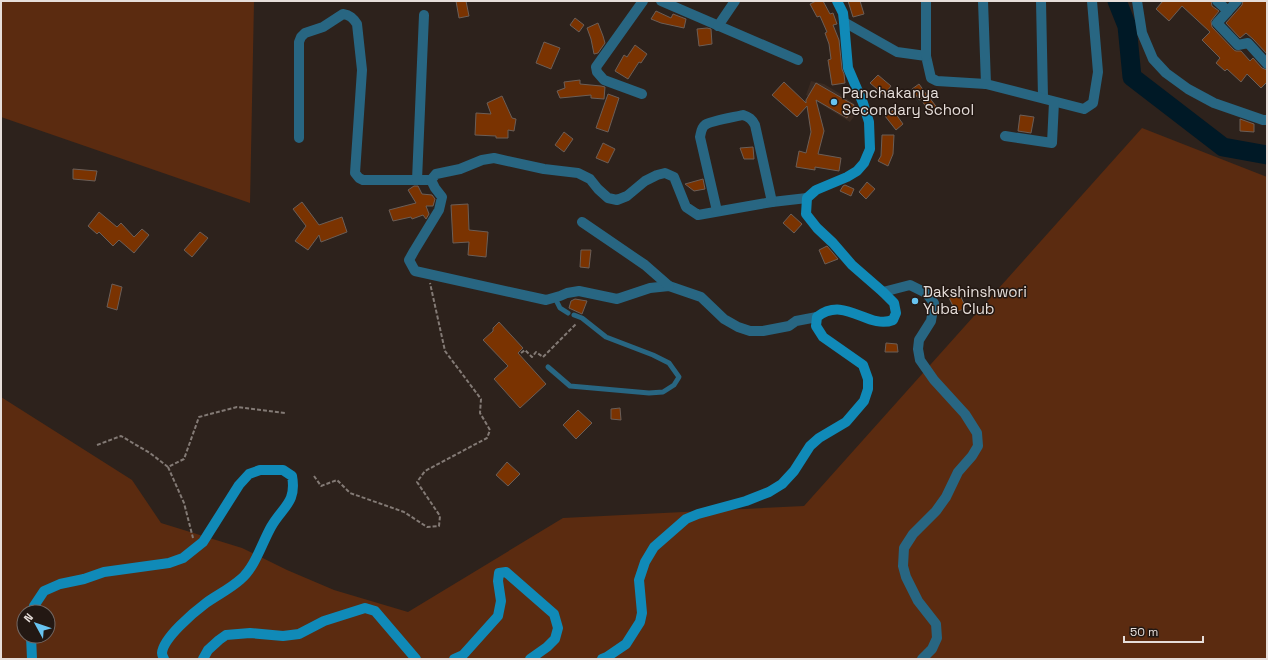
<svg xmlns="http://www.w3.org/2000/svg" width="1268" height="660" font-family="'Space Grotesk',sans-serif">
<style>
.built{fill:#3b2b22}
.green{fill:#5b2b10;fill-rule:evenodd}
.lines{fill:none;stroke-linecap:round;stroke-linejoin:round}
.river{stroke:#001926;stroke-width:19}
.building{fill:#7a3301;stroke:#6b5e57}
.path{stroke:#837a75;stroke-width:2;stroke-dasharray:4 2;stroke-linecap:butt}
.lane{stroke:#286682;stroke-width:5}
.street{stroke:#286682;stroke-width:10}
.secondary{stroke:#108ab8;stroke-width:10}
.poi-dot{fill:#68c4f0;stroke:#231813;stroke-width:1.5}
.labels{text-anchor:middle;stroke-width:3;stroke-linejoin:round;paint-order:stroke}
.poi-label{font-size:15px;fill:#e6deda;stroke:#231813;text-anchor:start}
</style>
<rect width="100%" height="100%" fill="#2d221c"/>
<polygon class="built" points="811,81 824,84 839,93 860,108 850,122 806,95"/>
<g class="green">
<polygon points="1,1 254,1 250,203 1,117"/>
<path d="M1142,128l125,49v482h-1266v-262l131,83 29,43 81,25 45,22 47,20 74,22 155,-94 241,-12zM24,612h24v24h-24z"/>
</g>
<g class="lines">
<polyline class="river" points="1117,1 1127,26 1132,77 1223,147 1267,155"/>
</g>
<g class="building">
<polygon points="456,1 466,1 469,16 459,18"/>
<polygon points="816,1 823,1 830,14 833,13 837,24 833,25 839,40 842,69 844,74 845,83 832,85 828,60 831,59 829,44 825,33 827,32 820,16 817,17 810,4"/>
<polygon points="848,1 860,1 864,14 853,17"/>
<polygon points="1163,1 1211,1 1212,6 1219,11 1211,21 1212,27 1234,50 1236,51 1241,51 1250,61 1253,58 1262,68 1267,70 1267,82 1261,88 1247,74 1241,82 1227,69 1225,71 1216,63 1220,58 1202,40 1210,32 1182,6 1169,21 1156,9"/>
<polygon points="1243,1 1267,1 1267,54 1253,39 1246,33 1240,38 1226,23 1242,5"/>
<polygon points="656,11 671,18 673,14 686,19 684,28 661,23 651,19"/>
<polygon points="575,18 584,25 579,32 570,25"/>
<polygon points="598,23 603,36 605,43 598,53 594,54 591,39 587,28"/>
<polygon points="707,28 711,29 712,44 699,46 697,29"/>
<polygon points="544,42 560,48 551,69 536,63"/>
<polygon points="635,45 647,54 641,63 639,62 628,79 615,71 624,55 627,57"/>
<polygon points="878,75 891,86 884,95 870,83"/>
<polygon points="580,80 580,84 601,86 605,87 604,99 591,98 591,95 560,98 557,91 565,88 564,82"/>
<polygon points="784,82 806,103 806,100 816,83 854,105 847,118 816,100 824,131 818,154 841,158 839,171 815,167 815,170 796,167 799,151 806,153 811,132 807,106 797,117 772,95"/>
<polygon points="919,84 927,95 919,100 912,89"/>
<polygon points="608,94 619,98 608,132 596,128"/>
<polygon points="502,96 512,118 516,119 514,131 508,130 508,138 496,138 496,136 475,135 476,113 491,114 487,103"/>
<polygon points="929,97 938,109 931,114 922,101"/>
<polygon points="893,110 903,124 896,130 885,116"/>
<polygon points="1020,115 1034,117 1031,133 1018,131"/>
<polygon points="1240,119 1254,124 1254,132 1240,131"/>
<polygon points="564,132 573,139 564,152 555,145"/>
<polygon points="882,135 894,135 893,154 888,166 878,161 881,156"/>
<polygon points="603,143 615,149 608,163 596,158"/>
<polygon points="753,147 754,159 744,159 740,148"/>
<polygon points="73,169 97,171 95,181 73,179"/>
<polygon points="703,179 705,189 694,191 685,184"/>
<polygon points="867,182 875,189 866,199 859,192"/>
<polygon points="845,185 854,189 851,196 840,191 843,186"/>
<polygon points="414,186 418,186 422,194 432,195 435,199 433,206 426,206 429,214 426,219 423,215 412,219 411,217 393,221 389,210 416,203 408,190"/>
<polygon points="302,202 319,225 342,217 347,232 321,242 319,235 308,250 295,241 306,226 293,209"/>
<polygon points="468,204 469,230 488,232 486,257 468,255 469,242 453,243 451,205"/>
<polygon points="99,212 117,227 121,223 134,237 142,229 149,235 134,253 119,240 113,246 99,232 97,234 88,226"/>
<polygon points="791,214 802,224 794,233 783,223"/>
<polygon points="200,232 208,238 192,257 184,250"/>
<polygon points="827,246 838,259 825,264 819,250"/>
<polygon points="581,250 591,250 589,268 580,267"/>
<polygon points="112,284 122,287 117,310 107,307"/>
<polygon points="959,293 966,308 956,312 949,298"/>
<polygon points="575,299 587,301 582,314 569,308 571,301"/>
<polygon points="499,322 523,348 518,353 546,384 520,408 494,379 508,366 483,340 493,331 493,328"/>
<polygon points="886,343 897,344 898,352 885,352"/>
<polygon points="620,408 621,420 611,419 611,409"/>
<polygon points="578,410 592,423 576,439 563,425"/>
<polygon points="507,462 520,474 508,486 496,475"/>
</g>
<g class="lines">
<g class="path">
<polyline points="521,353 525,350 532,357 536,352 543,357"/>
<polyline points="543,357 576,324"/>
<polyline points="97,445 121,436 150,453 168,467 184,459 199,417 237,407 285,413"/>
<polyline points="168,467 184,503 193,538"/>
<polyline points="314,476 321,486 337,480 350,493 404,512 427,527 439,526 440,516 417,482 425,471 487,438 490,430 480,413 481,399 445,351 430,283"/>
</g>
<g class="lane">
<polyline points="555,298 560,308 568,313"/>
<polyline points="548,367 570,386 649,393 663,392 674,385 679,377 669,363 653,355 606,337 582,318 574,315"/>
</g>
<g class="street">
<polyline points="661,1 798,60"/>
<polyline points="983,1 986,84"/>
<polyline points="1041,1 1043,98"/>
<polyline points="1137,1 1142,33 1153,59 1166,73 1188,89 1214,103 1263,120 1267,120"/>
<polyline points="1217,1 1228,11 1237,1"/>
<polyline points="1228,11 1217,23 1238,45 1248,43 1267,64"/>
<polyline points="844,22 897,52 926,56 931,78 937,81 986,84 1084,109 1093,103 1098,72 1092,1"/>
<polyline points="718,26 735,1"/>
<polyline points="926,56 926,1"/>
<polyline points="642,94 604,80 597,72 596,67 643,1"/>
<polyline points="1005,136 1052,143 1054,102"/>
<path d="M299,138v-96l2,-5 4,-4 18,-6 20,-13c7,1 10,4 14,10l5,46 -7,103 4,5 4,2h68"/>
<polyline points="417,180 424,15"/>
<polyline points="807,198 772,202 698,215 686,207 674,177 665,173 657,175 645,181 627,196 617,200 608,198 598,189 590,179 578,173 544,169 494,158 482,160 460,169 436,174 431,180 435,188 442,197 439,210 414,251 409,260 415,271 546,300 560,296 567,293 579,291 617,299 650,288 669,286 701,297 724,319 738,327 750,331 763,331 789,326 796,321 817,317"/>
<path d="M717,211l-17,-74c1,-4 1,-9 5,-12 5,-4 30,-8 38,-10 6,2 9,4 12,10l17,77"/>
<polyline points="582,222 645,265 669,286"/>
<polyline points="883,292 910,285 926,293 934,303 931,321 919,340 918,349 920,360 934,380 965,414 977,433 978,446 972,456 958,472 946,497 936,511 913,534 904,548 903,566 906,577 918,601 936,624 937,638 932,649 922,659"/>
</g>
<g class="secondary">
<path d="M32,612l2,-6 10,-15 16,-7 24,-5 20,-7 65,-9 14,-5 20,-16 36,-57 10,-11 11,-4h23l9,6c5,27 -10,31 -21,51 -9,16 -16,40 -30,52 -11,10 -24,16 -35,24 -12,9 -43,35 -44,50 0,2 1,4 2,6"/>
<polyline points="31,636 32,659"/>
<polyline points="203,659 208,650 219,640 226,635 250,633 283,636 299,634 324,621 365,608 375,611 416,659"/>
<polyline points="454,659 463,655 498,616 501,601 498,581 499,573 506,572 554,614 558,628 555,639 547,647 530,659"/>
<path d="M602,659l5,-2 19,-13 14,-22 2,-9 -3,-33 6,-18 9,-15 32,-28 12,-5 48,-13 23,-9 13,-8 12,-13 16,-25 9,-8 27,-16 18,-21 4,-12v-10l-5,-14 -40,-28 -7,-11 1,-9c28,-22 51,13 76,3l3,-7 -2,-10 -11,-11 -31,-27 -19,-22 -16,-15 -11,-14 1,-16 9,-8 31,-13 10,-6 7,-8 6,-14 -1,-27 -6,-19 -15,-35 -4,-46 -1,-9 -6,-12"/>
</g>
</g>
<g class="poi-dot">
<circle cx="834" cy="102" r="4"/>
<circle cx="915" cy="301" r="4"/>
</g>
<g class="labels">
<g class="poi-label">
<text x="842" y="98">Panchakanya<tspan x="842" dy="17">Secondary School</tspan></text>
<text x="923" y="297">Dakshinshwori<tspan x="923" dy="17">Yuba Club</tspan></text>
</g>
</g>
<rect width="1268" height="660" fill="none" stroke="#e6deda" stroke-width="4"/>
<g transform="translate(36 624) rotate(310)"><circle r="19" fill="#231813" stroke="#716763"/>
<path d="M0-3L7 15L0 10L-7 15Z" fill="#68c4f0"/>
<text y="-6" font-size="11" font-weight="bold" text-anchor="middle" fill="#e6deda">N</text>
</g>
<path d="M1124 636v6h79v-6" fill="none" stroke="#e6deda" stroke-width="2"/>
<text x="1130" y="636" font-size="12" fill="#e6deda" stroke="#231813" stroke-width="3" paint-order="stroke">50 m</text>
</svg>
